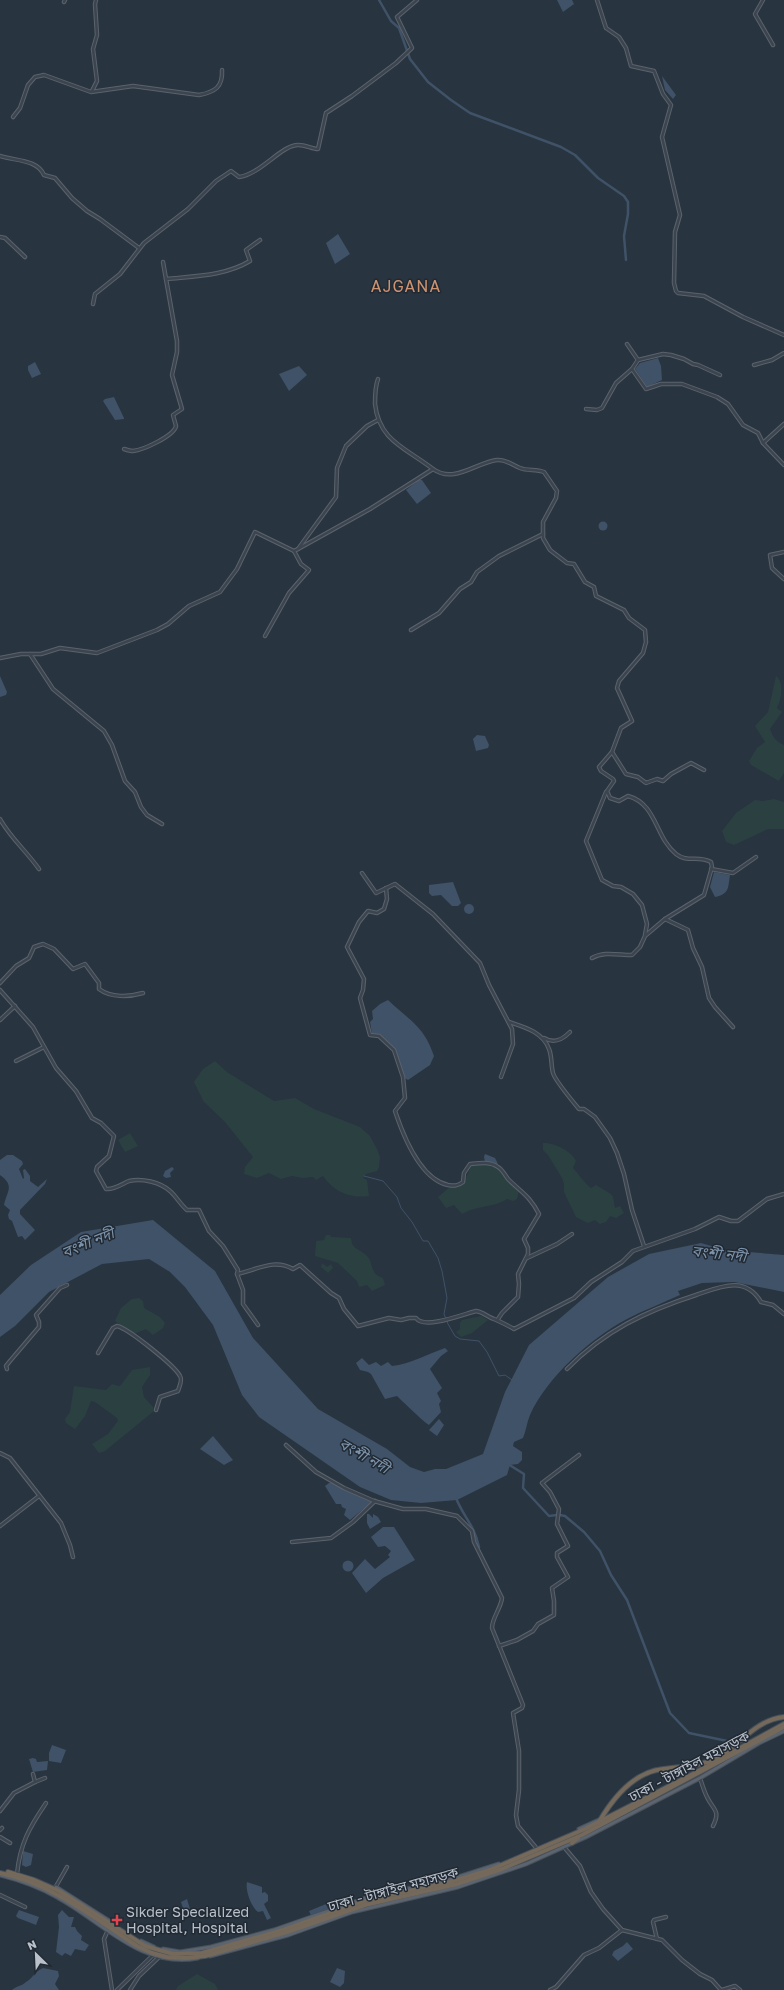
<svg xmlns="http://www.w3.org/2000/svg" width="784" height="1990" font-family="'Golos Text','Noto Sans Bengali',sans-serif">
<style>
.green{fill:#2b4141}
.water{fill:#405267}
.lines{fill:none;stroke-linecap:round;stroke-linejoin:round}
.stream{stroke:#405267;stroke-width:1}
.canal{stroke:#405267;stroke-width:2.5}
.minor-casing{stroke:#5a636d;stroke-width:4.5}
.major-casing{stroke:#49515b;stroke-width:5}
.highway-casing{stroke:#47505a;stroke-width:6}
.minor{stroke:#3c454f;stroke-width:2.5}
.major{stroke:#5b646f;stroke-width:3}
.highway{stroke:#74695a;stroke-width:4}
.health-dot{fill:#e0444e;stroke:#212a34;stroke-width:1.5}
.labels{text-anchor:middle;stroke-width:3;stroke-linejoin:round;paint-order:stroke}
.street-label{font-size:14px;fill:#b9c0ca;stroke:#212a34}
.poi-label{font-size:14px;fill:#b9c0ca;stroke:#212a34;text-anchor:start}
.water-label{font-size:15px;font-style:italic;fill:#7d93aa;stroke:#212a34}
.quarter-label{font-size:16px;letter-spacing:1px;fill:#cc9371;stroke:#212a34}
</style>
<rect width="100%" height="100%" fill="#28343f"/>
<g class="green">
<path d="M776,676c8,6 6,22 1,32l5,4 -12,17c3,8 6,13 14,16v28l-5,8 -28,-16 -2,-4 8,-13 8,-6 -10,-16 13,-14z"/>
<polygon points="774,799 784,802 784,829 768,829 734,845 726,842 722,831 736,813 755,800 763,801"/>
<path d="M215,1061l12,11 47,29 21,-3 19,11 46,18 10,9 7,13 3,8 -1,10 -2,4 -11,3 -3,4 4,2 2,16c-19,3 -36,-5 -46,-20l-7,4 -3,-3 -11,1 -10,-2 -11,3 -12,-6 -12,5 -13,-4 1,-7 8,-10 -28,-35 -21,-20 -10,-20 9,-13z"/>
<polygon points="130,1133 138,1146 125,1152 118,1140"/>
<path d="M543,1143c10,-1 29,8 33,18l-3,7c6,6 11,15 18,20l5,-3 15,9 2,3 2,11 5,-2 4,7 -8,5 -6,-2 -4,6 -6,2 -5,-4 -7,3 -12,-6 -12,-25v-8l-2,-6 -14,-23 -5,-5z"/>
<path d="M483,1164l15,4 21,23 -2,8 -4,2 -6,-2c-13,9 -31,6 -45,15l-8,-9 -8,3 -8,-11 13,-11 6,1 7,-4 7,-17z"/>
<path d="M326,1235h4l1,2 20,1 1,6c4,6 10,7 15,12 7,7 2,18 16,22l2,7 -13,6 -5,-6 -8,2 -2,-6 -19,-18 -23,-7 1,-15 8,-1z"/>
<polygon points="322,1263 327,1267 331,1264 333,1268 328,1273 321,1267"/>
<polygon points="139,1298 143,1301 144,1308 160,1317 165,1323 163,1328 153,1335 146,1329 134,1334 115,1321 121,1308 132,1299"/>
<polygon points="481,1316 488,1320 472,1333 461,1337 456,1332 460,1329 460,1323 462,1320"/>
<polygon points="150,1367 150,1375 142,1387 144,1397 153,1407 154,1411 105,1451 99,1453 92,1444 108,1434 118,1421 117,1418 95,1402 91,1401 85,1416 75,1429 66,1423 65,1419 70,1412 74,1386 106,1390 112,1384 119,1386 121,1385 132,1370"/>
<polygon points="197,1974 215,1984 218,1990 176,1990 178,1986"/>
</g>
<g class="water">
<polygon points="557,0 572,0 574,4 563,12"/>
<polygon points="662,76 676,95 673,99 665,90"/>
<polygon points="338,234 350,254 335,264 326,243"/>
<polygon points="658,358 661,366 662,380 647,387 635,369 640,363"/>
<polygon points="35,362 41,374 32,378 28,370 28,366"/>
<polygon points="299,366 307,375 289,391 279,374"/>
<polygon points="114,397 124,418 124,419 115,420 103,401 105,399"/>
<polygon points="419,480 422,480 431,493 417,504 406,490"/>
<circle cx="603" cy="526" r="4.5"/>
<polygon points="0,676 7,692 6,695 0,697"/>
<polygon points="477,735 485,736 489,745 488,748 476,751 473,739"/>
<path d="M714,872l16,3c-2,12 0,19 -15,22l-5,-10z"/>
<polygon points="453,882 461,903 458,906 452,906 441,895 432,896 429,893 429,885"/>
<circle cx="469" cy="909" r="5"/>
<path d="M388,1000c22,21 36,26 46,56l-4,9 -22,15 -5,-3 -9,-29 -16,-14h-6l-2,-12 3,-3 -1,-8 8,-7z"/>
<polygon points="485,1154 495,1158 498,1164 485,1162 484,1157"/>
<path d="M7,1155h6l9,6 1,3 -4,5 4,10 1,-1 -1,-8 2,-1 5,7v5l8,6 9,-8 -2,5 -25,26v4l15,16 -10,10 -3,-4 -4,1 -6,-16 -3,-2 -1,-4 2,-5 -6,-5c3,-14 11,-19 -4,-30v-15z"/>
<polygon points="172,1167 174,1169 170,1173 171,1177 166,1178 163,1176 165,1171"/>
<path d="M153,1220l62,51 38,67 65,71 69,40 23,18 14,5 11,-3h11l37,-15 22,-62 24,-47 79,-68 41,-23 52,-11 24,7 59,5v37l-50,-10 -32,1 -24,8 2,4c-17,8 -36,15 -53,24 -36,19 -80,58 -97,96 -3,7 -4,16 -7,23l-9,4 -1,4 9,6v8l-4,4 -8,1 -3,10 -50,25 -36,3 -30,-3 -31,-13 -101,-70 -17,-22 -29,-70 -28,-38 -15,-15 -21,-13 -47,5 -53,28 -34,34 -15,11v-42l31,-30 50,-33z"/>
<path d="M445,1348l3,3 -7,5 -11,13 12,19 -5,5 4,8 -2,3 2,8 -12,13c-3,-1 -29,-26 -32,-29l-12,3 -14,-25 -3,-2 -8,-2 -4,-7 6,-5 7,7 7,-3 5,4 7,-4 4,4c18,-2 36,-12 53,-18z"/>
<polygon points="439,1419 444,1425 437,1436 429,1430"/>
<polygon points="213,1436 233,1460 224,1465 200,1449"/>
<polygon points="329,1483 333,1483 372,1502 350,1520 344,1515 346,1509 342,1507 341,1504 336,1504 325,1486"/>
<polygon points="369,1514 373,1518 373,1514 378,1517 381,1522 370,1529 367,1523 367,1514"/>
<polygon points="383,1527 394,1527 415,1560 383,1578 366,1593 352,1573 365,1559 375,1569 390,1557 388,1555 391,1551 385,1546 378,1547 371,1537"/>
<circle cx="348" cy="1566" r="5.5"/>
<polygon points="52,1745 66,1750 61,1763 49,1761 49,1753"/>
<polygon points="33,1758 36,1759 37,1762 48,1761 47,1770 33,1772 29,1759"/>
<polygon points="23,1851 33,1854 31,1865 26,1867 22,1865"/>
<path d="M247,1882l15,5v6l3,-1 3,3v6l-4,3 7,14 -4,2 -4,-9 -5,1c-7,-5 -13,-22 -11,-30z"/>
<polygon points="187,1899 190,1909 184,1911 181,1902"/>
<polygon points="326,1904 328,1909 311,1916 309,1911"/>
<polygon points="19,1910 39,1917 36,1925 18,1918 16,1916"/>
<polygon points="62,1910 69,1917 74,1917 71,1927 75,1927 77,1931 82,1936 81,1940 89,1945 85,1951 75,1949 71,1956 65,1953 62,1956 56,1952 59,1927 58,1915"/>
<polygon points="627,1942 633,1949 618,1961 612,1955 614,1951 623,1946"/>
<path d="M43,1968l15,3 1,5 -4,8 4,6h-47c4,-4 10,-4 14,-8 8,-5 7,-9 17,-14z"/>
<polygon points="337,1968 345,1971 344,1983 340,1987 330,1982"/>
</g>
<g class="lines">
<polyline class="stream" points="364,1176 383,1181 397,1197 401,1208 412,1222 423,1241 428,1241 438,1258 442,1271 447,1298 444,1314 448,1324 455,1336 460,1339 479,1341 487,1352 499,1376 505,1375 512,1380"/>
<g class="canal">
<polyline points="379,0 391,21 399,28 410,59 428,82 451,100 470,113 561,147 575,155 598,178 624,196 628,202 628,214 624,236 626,260"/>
<polyline points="508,1464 524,1474 523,1488 549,1516 557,1515"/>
<path d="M456,1498c8,20 18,26 23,49"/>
<polyline points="560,1515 565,1516 584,1532 600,1551 611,1575 627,1600 670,1713 689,1733 732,1742"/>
</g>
<defs>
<g id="minor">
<polyline points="597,0 606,28 619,37 626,48 631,66 654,71 663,94 671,105 662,137 680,215 675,232 674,283 676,291 678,293 704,296 743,317 784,335"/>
<polyline points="763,0 755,14 773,45"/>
<polyline points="64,2 65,0"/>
<polyline points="92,91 97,81 93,49 97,35 95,4 96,0"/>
<path d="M13,117l7,-9 8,-23 7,-8 9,-2 47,17 42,-6 66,9c16,-3 24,-8 23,-25"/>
<path d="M0,156c15,5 37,3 44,19l11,3 17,20 15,13 13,8 39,29"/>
<polyline points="0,237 5,238 25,257"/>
<path d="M166,279c29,-3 59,-3 84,-18l-4,-11 14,-10"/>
<path d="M93,304l2,-10 25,-20 24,-31 44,-34 28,-28 15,-10 8,6c20,-2 42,-31 58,-32 7,-1 15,4 21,4l8,-36 26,-17 44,-33 16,-15 -15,-31 20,-17"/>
<polyline points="627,344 638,360 632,369 646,389 661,384 682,384 717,397 728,404 743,425 758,433 763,443"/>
<polyline points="638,360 663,354 671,355 684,359 693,364 698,365 720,375"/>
<polyline points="754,365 772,360 784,353"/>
<path d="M378,379c-3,8 -3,17 -3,25 4,37 31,44 58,65"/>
<polyline points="586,409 597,410 602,408 616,383 632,369"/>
<polyline points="784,424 763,443 784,465"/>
<path d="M124,449c3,1 7,2 9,2 10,-1 41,-15 43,-25l-3,-11 9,-6 -10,-34 5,-23v-11l-14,-79"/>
<path d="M298,549l72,-40 63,-40c21,15 42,-6 64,-9 9,-1 15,5 23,8 7,3 16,1 24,4l13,19 -1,7 -13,24v16l7,12 17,13 7,1 11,18 9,5 2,9 28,14 5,8 16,12 1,12 -3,11 -24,28 -2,7 15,33 -11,7 -9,24 14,22 12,3 8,6 11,-4 6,2 8,-7 20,-11 13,7"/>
<polyline points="784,552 770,555 772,568 784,579"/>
<polyline points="411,630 439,613 460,589 471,582 477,572 499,556 543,534"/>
<polyline points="265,636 289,593 309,570 301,564 294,551"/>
<polyline points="30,654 53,689 104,731 112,745 125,781 135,792 141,807 147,815 162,824"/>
<polyline points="0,658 21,654 41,654 60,648 97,653 157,630 168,624 189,606 220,592 237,569 255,532 294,551 298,549 336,497 337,468 346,446 367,426 378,420"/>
<polyline points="606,792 586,841 602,880 613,886 621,887 633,894 642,905 647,924 645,935"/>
<path d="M0,819c10,18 27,33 39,50"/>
<polyline points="711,869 733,873 756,857"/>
<polyline points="362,873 376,893 395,884 433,914 480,963 489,985 512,1029 513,1044 501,1077"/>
<path d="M386,888l1,11 -3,10 -7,4 -9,-2 -9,11 -12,25 17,32 -1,11 -3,8 10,37 9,1 15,14 9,27 2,21 -10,13c8,24 25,68 53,74 6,1 10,1 15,-3l1,-9 6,-9c9,-1 20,-3 28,3 4,2 7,8 10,12 13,13 22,17 31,35l-15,25 4,9v6l-10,20 1,10 -1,13 -16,16 -4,6"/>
<polyline points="665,919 688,930 693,948 702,967 709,998 715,1007 733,1027"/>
<path d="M592,958c12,-7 26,-3 40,-3l8,-8 5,-11 20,-17 39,-24 8,-28 -1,-5c-12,-7 -24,1 -35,-8 -21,-17 -19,-50 -48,-58l-9,5 -9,-3 -3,-7 7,-10 -1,-2 -12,-8 -2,-4 13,-15"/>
<path d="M0,983l16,-17 13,-8 5,-11 9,-3 11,5 19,20 12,-5 14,19v6c12,9 30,8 44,4"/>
<path d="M0,990l33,37 23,41 20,23 16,27 9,5 13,13 -5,20 -12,11 -1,4 10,18c8,1 16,-5 23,-8 13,-3 31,1 41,10 6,5 10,13 17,19h12l10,21 14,15 15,24 -1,4 6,16v14l15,21"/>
<polyline points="0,1020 15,1006"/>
<path d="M509,1022c15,5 34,10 40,27 3,7 2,17 4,24 2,7 21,30 26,36h5l11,8 15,21 7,15 7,21 8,36 12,36"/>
<path d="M544,1038c10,6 18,2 26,-6"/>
<polyline points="16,1061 44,1047"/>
<polyline points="527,1258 557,1244 572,1234"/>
<path d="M237,1274c20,-4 37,-16 56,-5l7,-4 31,28 8,5 5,11 14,17 31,-8 12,2 8,-2h7c8,12 48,-4 60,-7 8,1 11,6 18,8 7,3 13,6 20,10l60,-31 17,-16 31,-20 11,-11 62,-22 24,-12 12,4h7l29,-22 17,-5"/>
<path d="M98,1353l15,-25 4,-2c12,3 58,40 63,50 3,4 -1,11 -2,15l-18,6 -4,13"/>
<polyline points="7,1369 6,1366 10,1361 39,1327 39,1322 36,1315 60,1288 67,1285"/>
<path d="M567,1369c37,-38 79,-58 129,-74 24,-8 49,-20 65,7l12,3 11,9"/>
<path d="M286,1445l30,27 28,16 30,13 29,8h23l31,7 15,15 2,11 28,56c-1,10 -10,20 -10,30l31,77 -1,3 -9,5 6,38v39l-3,25 2,11 20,24"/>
<polyline points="0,1453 10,1458 61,1523 70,1545 73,1557"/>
<polyline points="0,1526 39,1496"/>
<polyline points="292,1542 331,1538 353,1522 375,1501"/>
<polyline points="499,1646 517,1640 533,1631 538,1624 554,1615 554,1601 552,1588 568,1577 557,1557 557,1553 568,1546 557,1524 559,1509 550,1492 542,1483 579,1455"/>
<polyline points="33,1774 35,1782 45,1778"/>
<path d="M700,1778c2,6 4,13 7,19 6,13 14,13 6,29"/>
<polyline points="0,1811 14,1793 35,1782"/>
<polyline points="0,1830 2,1828"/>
<polyline points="0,1837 10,1843"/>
<polyline points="564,1847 580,1866 591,1892 603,1909 622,1930 662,1940 682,1960 700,1974 712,1980 721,1990"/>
<path d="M17,1874c3,-30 12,-46 29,-71"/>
<polyline points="55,1888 67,1867"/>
<polyline points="0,1895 25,1907"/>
<polyline points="108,1930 104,1939 112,1990"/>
<polyline points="657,1939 653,1922 654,1920 666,1917"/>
<polyline points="117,1990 152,1956"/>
<polyline points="130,1990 139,1976 158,1958"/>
<polyline points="550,1990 556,1987 584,1955 599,1948 622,1930"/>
<polyline points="722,1990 735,1986 740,1990"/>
</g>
<g id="major">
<polyline points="579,1829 601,1819"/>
<path d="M0,1875c20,5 39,12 57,22 46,25 85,72 141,61"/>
<polyline points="56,1887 111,1922"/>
<polyline points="141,1941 154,1947"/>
<polyline points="163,1949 180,1952 211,1947 274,1930 366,1898 449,1880 499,1864"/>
<polyline points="210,1956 288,1935 352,1912 458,1887 526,1864 586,1837 700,1778 759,1743 784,1731"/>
</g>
<g id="highway">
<path d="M599,1822c14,-24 35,-50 64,-53 19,-3 36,-2 54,-11 23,-13 38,-38 67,-41"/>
<polyline points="572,1843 578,1838"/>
<polyline points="8,1872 34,1880 59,1891 145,1946 173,1954 202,1953 283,1930 365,1901 450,1882 490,1870 585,1829 693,1774 784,1724"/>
<path d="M0,1873c51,10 94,45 137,73l15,7 15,4 19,1 19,-2 82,-24 78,-27 92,-21 45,-15 80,-34 202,-108"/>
</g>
</defs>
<use href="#minor" class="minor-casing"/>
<use href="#major" class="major-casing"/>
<use href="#highway" class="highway-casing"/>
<use href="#minor" class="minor"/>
<use href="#major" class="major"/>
<use href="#highway" class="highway"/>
</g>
<path class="health-dot" d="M115 1914h4v4h4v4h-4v4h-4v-4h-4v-4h4z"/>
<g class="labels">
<g class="street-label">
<text transform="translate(689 1766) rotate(-28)" y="5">ঢাকা - টাঙ্গাইল মহাসড়ক</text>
<text transform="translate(393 1889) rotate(-15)" y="5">ঢাকা - টাঙ্গাইল মহাসড়ক</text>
</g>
<g class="poi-label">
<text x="126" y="1917">Sikder Specialized<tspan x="126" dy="16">Hospital, Hospital</tspan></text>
</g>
<g class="water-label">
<text transform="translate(88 1243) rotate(-22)" y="5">বংশী নদী</text>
<text transform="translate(719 1254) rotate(6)" y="5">বংশী নদী</text>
<text transform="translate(364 1456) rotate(30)" y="5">বংশী নদী</text>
</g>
<g class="quarter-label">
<text x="406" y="292">AJGANA</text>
</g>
</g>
<g transform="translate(36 1954) rotate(336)" stroke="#212a34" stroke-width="3" paint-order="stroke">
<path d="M0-3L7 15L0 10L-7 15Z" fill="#b9c0ca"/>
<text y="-6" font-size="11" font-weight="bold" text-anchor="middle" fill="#b9c0ca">N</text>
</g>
</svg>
